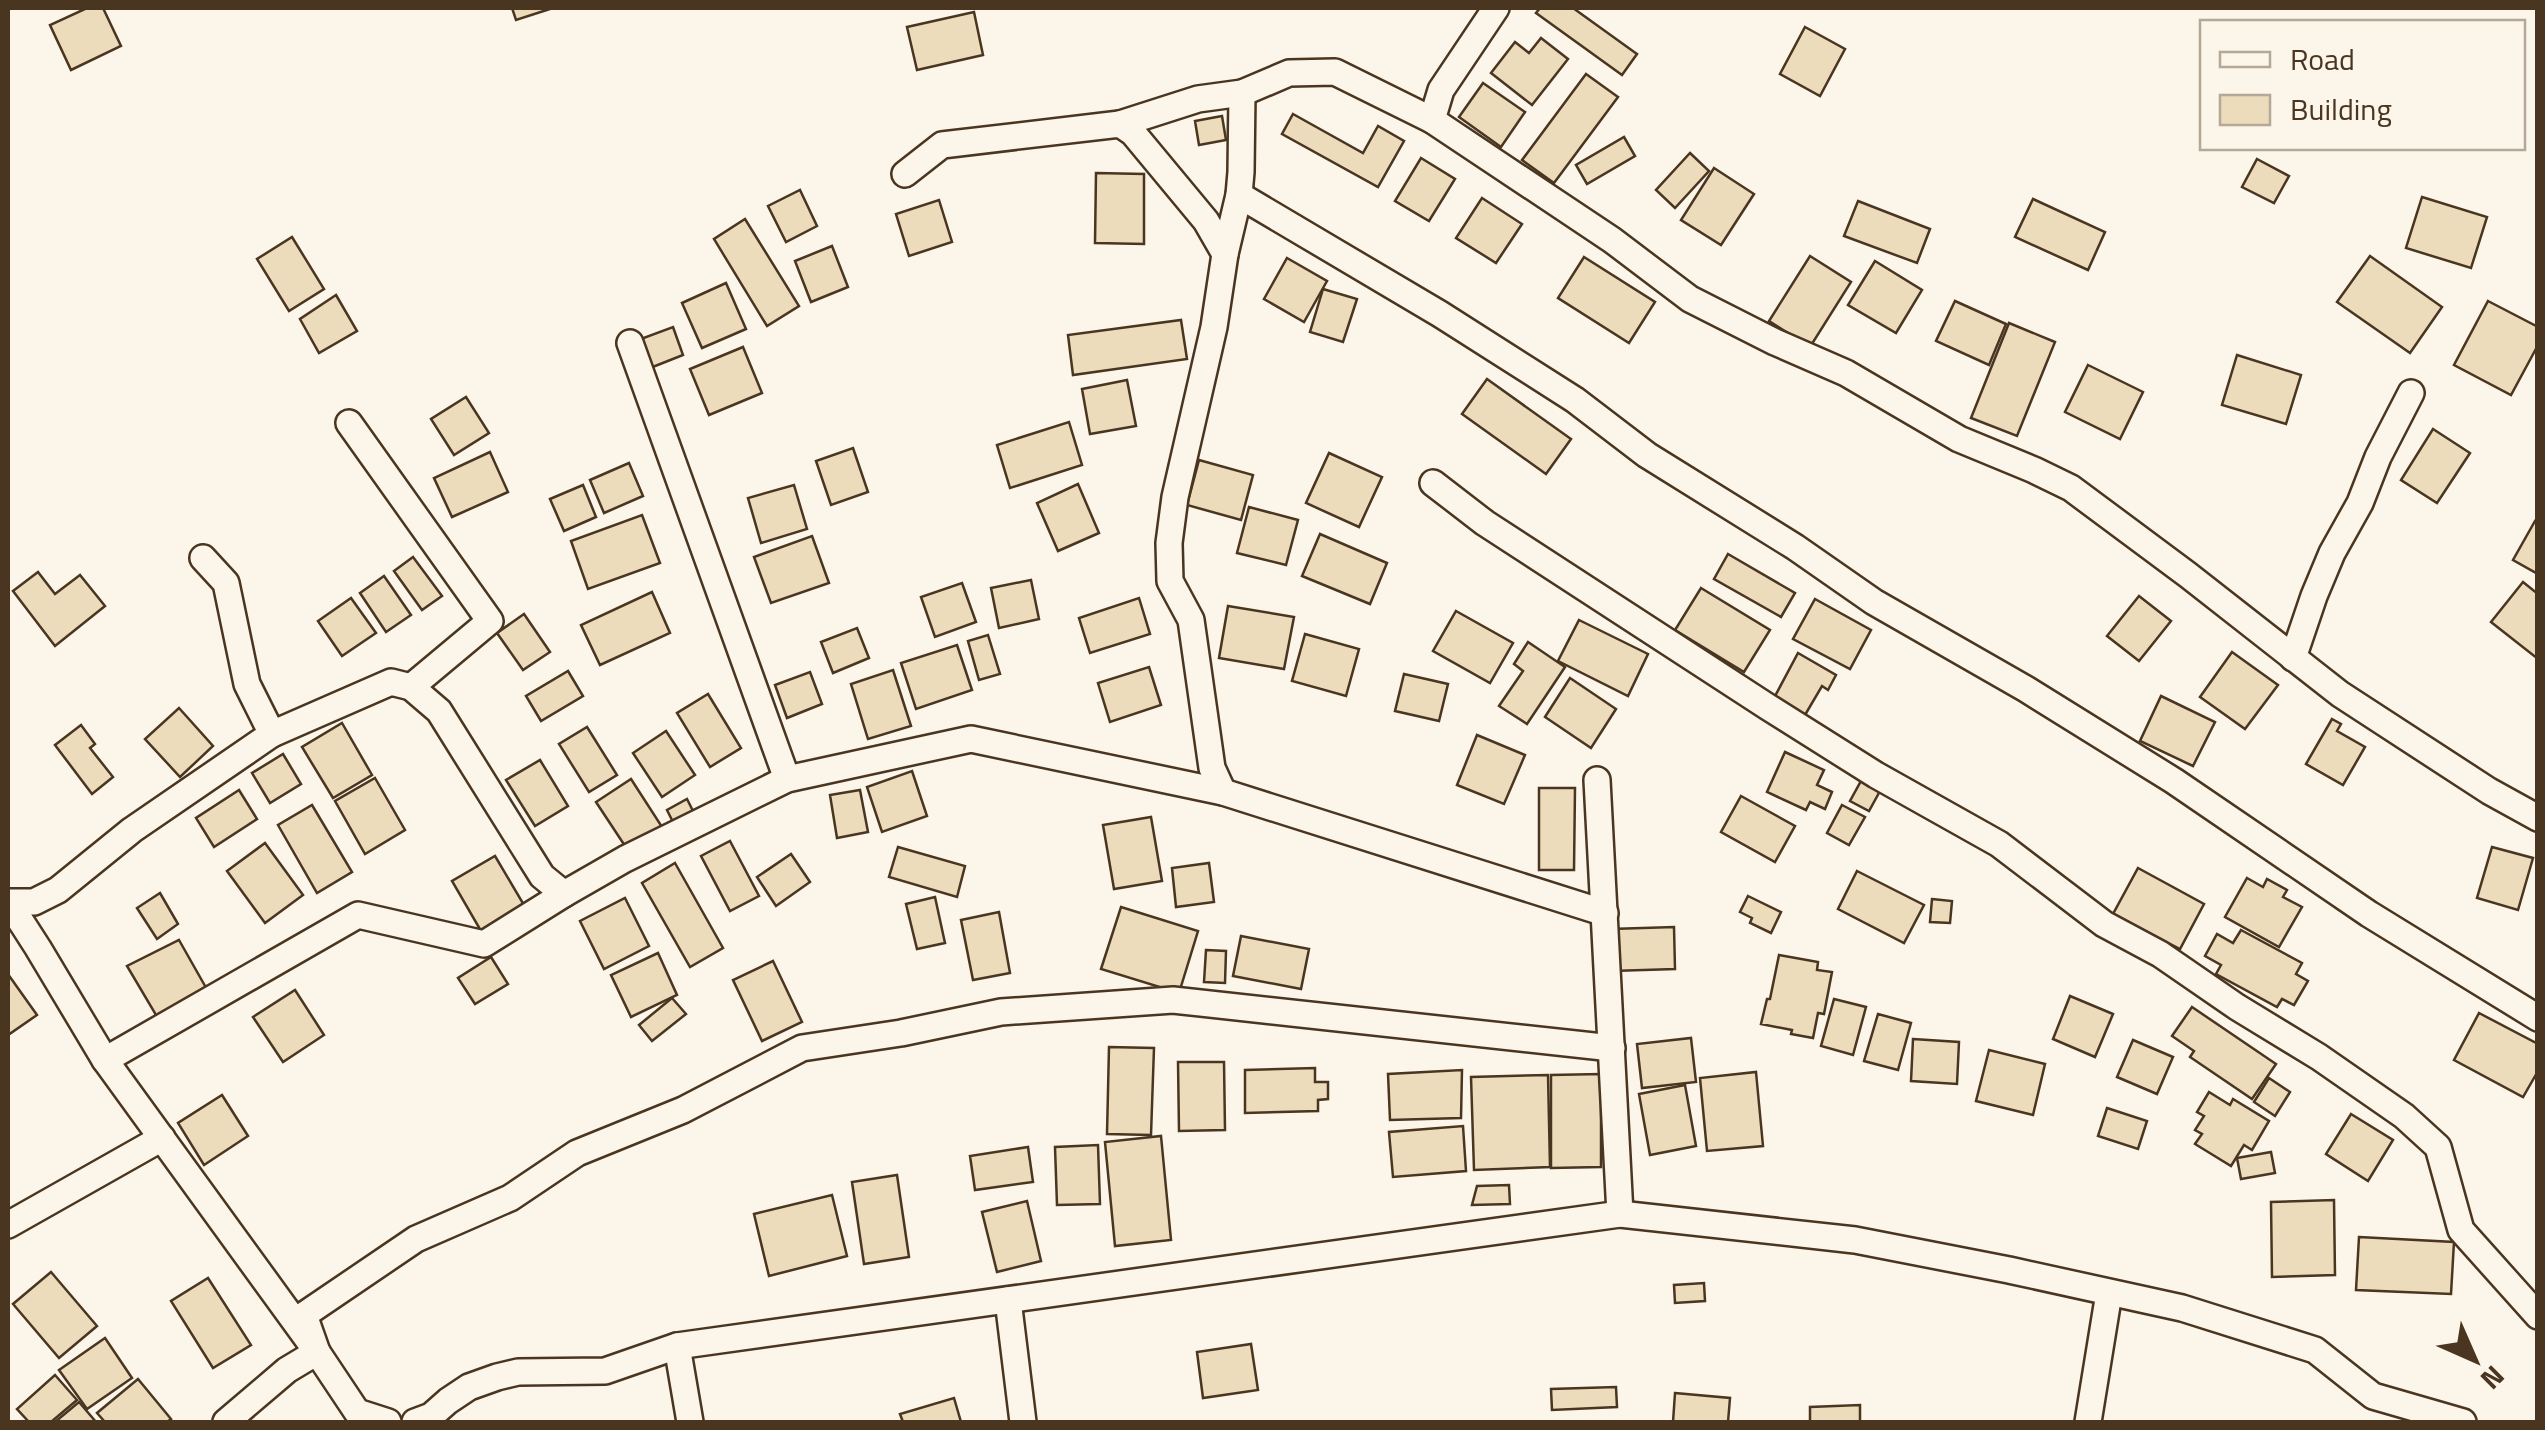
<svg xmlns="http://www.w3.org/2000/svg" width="2545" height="1430" font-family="'Titillium Web',sans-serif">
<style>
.building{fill:#ecdcbc;stroke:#4a3520;stroke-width:2.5}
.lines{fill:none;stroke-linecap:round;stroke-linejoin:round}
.minor-casing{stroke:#4a3520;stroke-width:30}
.minor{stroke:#fbf6e9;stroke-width:25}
</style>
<rect width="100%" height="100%" fill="#fbf6e9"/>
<g class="building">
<polygon points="87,8 103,8 121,46 71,70 50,25"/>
<polygon points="512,8 553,8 516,20"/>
<polygon points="1540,8 1573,8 1637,54 1622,75 1536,13"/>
<polygon points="974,12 983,55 917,70 907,27"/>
<polygon points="1805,27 1845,49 1820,96 1780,74"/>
<polygon points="1541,38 1568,59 1532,105 1491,73 1515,42 1529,53"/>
<polygon points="1586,74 1618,97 1554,183 1522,160"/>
<polygon points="1483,83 1525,112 1501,147 1459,117"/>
<polygon points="1293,114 1363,153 1378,126 1404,141 1378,187 1282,134"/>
<polygon points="1222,116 1226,140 1199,145 1195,121"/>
<polygon points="1624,137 1635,156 1587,184 1576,165"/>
<polygon points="1690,153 1709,171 1675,208 1656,190"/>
<polygon points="1421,158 1455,179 1429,221 1395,201"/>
<polygon points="2257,159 2289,176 2274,203 2242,187"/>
<polygon points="1714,168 1754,194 1721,245 1681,220"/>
<polygon points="1096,173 1144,174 1144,244 1095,243"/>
<polygon points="800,190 817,226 786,242 768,206"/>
<polygon points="2422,197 2487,217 2471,268 2406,248"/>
<polygon points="1482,198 1522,224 1496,263 1456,238"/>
<polygon points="2033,199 2105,232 2088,270 2015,237"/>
<polygon points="939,200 952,242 909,256 896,214"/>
<polygon points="1858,201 1930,229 1917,263 1844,236"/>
<polygon points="745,219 799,306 767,326 714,239"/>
<polygon points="292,237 324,289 289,311 257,259"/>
<polygon points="832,246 848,287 811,302 795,261"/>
<polygon points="1810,256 1851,282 1810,347 1769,321"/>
<polygon points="2370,256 2442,307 2410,353 2337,302"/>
<polygon points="1584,257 1655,302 1629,343 1558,298"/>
<polygon points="1287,258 1327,281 1304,322 1264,299"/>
<polygon points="1875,261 1922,290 1896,333 1848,305"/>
<polygon points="726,283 746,329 702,348 682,303"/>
<polygon points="1323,289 1357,299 1343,342 1310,332"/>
<polygon points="336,295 357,331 319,353 300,319"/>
<polygon points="1955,301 2006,324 1989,365 1936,341"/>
<polygon points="2488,301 2538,327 2538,345 2511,395 2454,365"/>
<polygon points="1181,320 1187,359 1073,375 1068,335"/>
<polygon points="2009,323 2055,342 2017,436 1971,418"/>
<polygon points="673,327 683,355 640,372 630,343"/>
<polygon points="743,347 762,393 709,415 690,369"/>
<polygon points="2237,355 2301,375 2286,424 2222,405"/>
<polygon points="2088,365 2143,392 2120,439 2065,412"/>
<polygon points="1487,379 1571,439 1546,474 1462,414"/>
<polygon points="1127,380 1136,426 1090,434 1082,389"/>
<polygon points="466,397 489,433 454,455 431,419"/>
<polygon points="1069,422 1082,465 1010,488 997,445"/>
<polygon points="2433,429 2470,453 2437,503 2401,480"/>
<polygon points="853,448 868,492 831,505 816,461"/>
<polygon points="490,452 508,492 452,517 434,478"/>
<polygon points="1329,453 1382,477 1359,527 1306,503"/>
<polygon points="1199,460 1253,475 1241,520 1187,505"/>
<polygon points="629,463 643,496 604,513 590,480"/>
<polygon points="1078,484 1099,533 1058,551 1037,503"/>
<polygon points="583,485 596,517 564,531 550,499"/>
<polygon points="794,485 807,529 761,543 748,498"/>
<polygon points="1249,507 1298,520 1286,565 1237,553"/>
<polygon points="642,515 660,563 588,589 571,541"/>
<polygon points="2535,521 2538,523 2538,574 2513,560"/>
<polygon points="1320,534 1387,563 1370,604 1302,576"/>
<polygon points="812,536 829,583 771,603 754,557"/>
<polygon points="1728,554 1795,593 1781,617 1714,579"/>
<polygon points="413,557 442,596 422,610 394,571"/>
<polygon points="38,572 55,594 80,575 105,606 55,646 13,591"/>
<polygon points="384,576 411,615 386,632 360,593"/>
<polygon points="1031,580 1039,619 999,628 991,588"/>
<polygon points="2523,582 2538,594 2538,659 2491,622"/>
<polygon points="962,583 976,622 935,637 921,597"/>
<polygon points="1701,588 1770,630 1744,672 1675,630"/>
<polygon points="652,592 670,633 600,665 581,625"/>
<polygon points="2139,596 2171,621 2139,661 2107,636"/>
<polygon points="351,598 376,633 342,656 318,621"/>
<polygon points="1139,598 1150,634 1090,653 1079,618"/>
<polygon points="1815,599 1871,630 1850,669 1793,639"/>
<polygon points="1228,606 1294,617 1284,669 1219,658"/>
<polygon points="1456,611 1513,643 1490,683 1433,651"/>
<polygon points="524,614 550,652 523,670 497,633"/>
<polygon points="1579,620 1648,654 1628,696 1558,661"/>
<polygon points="857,628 869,658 833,673 821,642"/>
<polygon points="1305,634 1359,649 1346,696 1292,681"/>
<polygon points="988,635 1000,674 979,680 968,641"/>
<polygon points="1528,642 1565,667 1527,724 1499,706 1523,671 1514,664"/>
<polygon points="957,645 972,690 916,709 901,663"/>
<polygon points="2232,652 2278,685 2245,729 2200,697"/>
<polygon points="1798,653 1836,675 1828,690 1822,686 1805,715 1774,698"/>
<polygon points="1149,667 1161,705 1110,722 1098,683"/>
<polygon points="893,670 911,726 868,739 851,684"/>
<polygon points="568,671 583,696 541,721 526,696"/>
<polygon points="810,672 822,704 787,718 775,685"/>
<polygon points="1404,674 1448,684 1439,721 1395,711"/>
<polygon points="1570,678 1616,709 1591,748 1545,717"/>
<polygon points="708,694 741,748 710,767 677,713"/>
<polygon points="2161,696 2215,722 2193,766 2140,741"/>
<polygon points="179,708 213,746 180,777 145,739"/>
<polygon points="2332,719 2341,724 2337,731 2365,747 2343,785 2306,764"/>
<polygon points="342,723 372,775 333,798 302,747"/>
<polygon points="81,725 95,744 90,748 113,777 92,794 55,745"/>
<polygon points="587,727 617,775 589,792 559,744"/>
<polygon points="666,731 695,775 662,797 633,753"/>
<polygon points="1477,735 1525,755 1504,804 1457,785"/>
<polygon points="1785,752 1824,770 1817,785 1832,792 1825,809 1810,802 1806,810 1767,792"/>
<polygon points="283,754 301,784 270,803 252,773"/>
<polygon points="540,760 568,806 535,826 506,780"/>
<polygon points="912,771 927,816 882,832 867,787"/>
<polygon points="375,778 405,830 365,854 335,801"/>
<polygon points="631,779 664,830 629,852 596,802"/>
<polygon points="1861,781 1880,791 1869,811 1850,801"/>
<polygon points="1539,788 1575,788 1574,870 1539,870"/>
<polygon points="239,790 257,819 214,847 196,818"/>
<polygon points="860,790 868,832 837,838 830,795"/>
<polygon points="1741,796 1795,826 1775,862 1721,832"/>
<polygon points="687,799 695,815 675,826 667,810"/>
<polygon points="312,805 352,872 317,893 278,825"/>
<polygon points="1842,805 1865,817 1849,845 1827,833"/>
<polygon points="1151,817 1162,881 1114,889 1103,825"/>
<polygon points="730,841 759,896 730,911 701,856"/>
<polygon points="265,843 303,895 265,923 227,871"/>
<polygon points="898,847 965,866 957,897 889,877"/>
<polygon points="2492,847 2533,858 2518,910 2477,898"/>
<polygon points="791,854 810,882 776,906 757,877"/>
<polygon points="495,856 524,905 481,931 452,881"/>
<polygon points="675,863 723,948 690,967 642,883"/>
<polygon points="1209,863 1214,902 1176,907 1172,868"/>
<polygon points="2138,868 2204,904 2180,949 2113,914"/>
<polygon points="1857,871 1924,905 1904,943 1838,909"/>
<polygon points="2247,878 2263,887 2267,879 2287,890 2283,897 2302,907 2279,947 2225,917"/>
<polygon points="160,893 178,924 157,939 137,908"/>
<polygon points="1748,896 1781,912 1771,933 1750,923 1752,918 1740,912"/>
<polygon points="935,897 945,943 917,949 906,904"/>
<polygon points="625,898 649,946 604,969 580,921"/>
<polygon points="1932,899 1952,901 1950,923 1930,922"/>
<polygon points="1121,907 1198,931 1179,993 1101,969"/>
<polygon points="999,912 1010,973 973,980 961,920"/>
<polygon points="1674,927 1675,969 1612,971 1611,929"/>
<polygon points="2241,930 2302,963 2296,974 2308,981 2294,1005 2282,999 2277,1007 2216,974 2221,965 2205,956 2217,934 2233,943"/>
<polygon points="1241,936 1309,949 1301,989 1233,976"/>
<polygon points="179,940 209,993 159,1020 127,966"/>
<polygon points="1206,950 1226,951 1225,983 1204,982"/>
<polygon points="658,953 677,995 631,1017 611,975"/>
<polygon points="1779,955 1818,962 1817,970 1832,972 1824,1014 1818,1013 1813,1038 1791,1034 1792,1030 1761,1024 1767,999 1770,999"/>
<polygon points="491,957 508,984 475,1004 458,978"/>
<polygon points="773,961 802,1022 762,1041 733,980"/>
<polygon points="10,977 37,1015 8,1035 8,979"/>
<polygon points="295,990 324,1035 283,1062 253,1017"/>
<polygon points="2070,996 2113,1014 2095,1057 2053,1039"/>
<polygon points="672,998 686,1014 652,1041 639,1025"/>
<polygon points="1834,999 1866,1007 1853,1055 1821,1046"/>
<polygon points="2192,1007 2276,1064 2252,1099 2190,1057 2194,1051 2172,1036"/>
<polygon points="2479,1013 2538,1044 2538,1071 2523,1097 2454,1060"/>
<polygon points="1878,1014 1911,1023 1898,1070 1864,1061"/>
<polygon points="1691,1038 1696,1082 1642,1088 1637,1044"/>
<polygon points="1913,1039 1959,1042 1957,1084 1911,1081"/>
<polygon points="2133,1040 2173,1057 2157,1094 2117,1077"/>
<polygon points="1109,1047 1154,1048 1151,1135 1107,1134"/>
<polygon points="1989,1050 2045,1064 2033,1115 1976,1101"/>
<polygon points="1178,1062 1224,1062 1225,1130 1179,1131"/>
<polygon points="1315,1068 1315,1082 1328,1082 1328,1099 1318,1100 1318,1111 1245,1113 1245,1070"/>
<polygon points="1462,1070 1461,1118 1390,1120 1388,1074"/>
<polygon points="1756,1072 1763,1146 1707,1151 1700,1078"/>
<polygon points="1601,1074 1601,1167 1551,1168 1551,1075"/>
<polygon points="1548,1075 1550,1167 1474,1170 1471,1077"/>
<polygon points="2269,1078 2290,1092 2275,1116 2254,1102"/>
<polygon points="1685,1085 1696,1146 1650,1155 1639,1094"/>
<polygon points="2209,1092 2230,1105 2233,1099 2269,1121 2252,1150 2244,1145 2231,1166 2195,1144 2202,1134 2195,1130 2204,1116 2197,1112"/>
<polygon points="222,1095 248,1136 204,1165 178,1123"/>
<polygon points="2107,1108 2147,1121 2138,1149 2098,1136"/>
<polygon points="2351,1114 2393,1140 2368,1181 2326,1154"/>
<polygon points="1463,1126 1466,1171 1393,1177 1389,1132"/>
<polygon points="1161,1136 1171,1240 1115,1246 1105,1142"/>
<polygon points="1098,1145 1100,1204 1057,1205 1055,1147"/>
<polygon points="1028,1147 1033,1182 975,1190 970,1156"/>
<polygon points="2271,1152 2275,1173 2241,1179 2237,1158"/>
<polygon points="897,1175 909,1257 864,1264 852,1182"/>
<polygon points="1509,1185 1510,1204 1472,1205 1477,1186"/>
<polygon points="832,1195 847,1256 769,1276 754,1214"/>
<polygon points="2334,1200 2335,1275 2272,1277 2271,1202"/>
<polygon points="1027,1201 1041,1261 997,1272 982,1212"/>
<polygon points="2359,1237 2454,1242 2451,1294 2356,1290"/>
<polygon points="51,1272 97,1326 59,1358 13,1304"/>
<polygon points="208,1278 251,1345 213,1368 171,1301"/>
<polygon points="1704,1283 1705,1301 1675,1303 1674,1285"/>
<polygon points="105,1338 132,1378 87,1409 59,1370"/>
<polygon points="1251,1344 1258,1390 1203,1398 1197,1352"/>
<polygon points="55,1375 77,1400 51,1422 29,1422 17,1409"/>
<polygon points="138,1379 171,1419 167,1422 105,1422 97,1413"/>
<polygon points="1616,1387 1617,1407 1552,1410 1551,1389"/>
<polygon points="1675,1393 1730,1398 1728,1422 1673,1422"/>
<polygon points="954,1398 961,1422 903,1422 900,1414"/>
<polygon points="79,1402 96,1422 55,1422"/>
<polygon points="1860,1405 1860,1422 1810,1422 1810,1407"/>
</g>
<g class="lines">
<defs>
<g id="minor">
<polyline points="1496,8 1441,90 1432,120 1612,240 1690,299 1775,342 1846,373 1959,439 2034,470 2071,488 2188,575 2340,694 2489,791 2538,818"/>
<polyline points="1120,124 1198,99 1242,93 1289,73 1335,72 1432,120"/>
<polyline points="905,174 942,145 1120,124 1133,133 1206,221 1225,254 1214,327 1175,497 1169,543 1170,581 1191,620 1212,768 1223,792"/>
<polyline points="1239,195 1440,314 1575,400 1647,455 1795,547 1874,602 2026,689 2174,781 2369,914 2538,1018"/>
<polyline points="1225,254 1239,195 1241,172 1242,93"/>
<polyline points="630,343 787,779"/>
<polyline points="349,423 490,621 411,687"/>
<polyline points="1433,483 1485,523 1768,707 1876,775 1999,844 2104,924 2160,954 2237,1007 2319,1057 2404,1116 2438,1147 2461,1230 2538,1316"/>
<polyline points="203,558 226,583 247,684 272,734 391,682 411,687 439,711 542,876 564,894 625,859 787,779 971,739 1223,792 1605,913"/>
<polyline points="2293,658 2314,596 2332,553 2360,503 2378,457 2411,393"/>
<polyline points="1597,780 1620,1214"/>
<polyline points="8,902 34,902 58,890 132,830 272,734"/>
<polyline points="8,910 20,920 38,948 105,1060 317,1352 357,1412 388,1422"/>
<polyline points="105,1060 358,915 484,944 564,894"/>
<polyline points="8,1225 162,1138"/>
<polyline points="1008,1300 1023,1422"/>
<polyline points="677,1346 690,1422"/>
<polyline points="226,1422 287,1370 317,1352 304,1315 416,1239 510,1198 577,1153 683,1110 802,1048 901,1033 1001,1012 1173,1000 1612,1048"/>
<polyline points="415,1422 431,1416 448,1401 469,1387 497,1377 518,1372 605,1371 677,1346 1620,1214 1855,1240 2009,1270 2182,1308 2315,1350 2373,1396 2463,1422"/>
<polyline points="2088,1422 2109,1293"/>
</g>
</defs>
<use href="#minor" class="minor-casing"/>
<use href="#minor" class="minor"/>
</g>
<rect width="2545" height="1430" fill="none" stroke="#4a3520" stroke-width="20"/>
<rect x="2200" y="20" width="325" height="130" fill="#fbf6e9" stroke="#b4a999" stroke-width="2.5"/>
<rect x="2220" y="52" width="50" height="15" fill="#fbf6e9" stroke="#b4a999" stroke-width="2.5"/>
<text x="2290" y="70" font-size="30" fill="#4a3520">Road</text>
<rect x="2220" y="95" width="50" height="30" fill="#ecdcbc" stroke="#b4a999" stroke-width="2.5"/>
<text x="2290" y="120" font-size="30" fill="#4a3520">Building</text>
<g transform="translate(2475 1360) rotate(135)" stroke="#fbf6e9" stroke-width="8" paint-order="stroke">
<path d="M0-8L18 38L0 25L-18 38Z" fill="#4a3520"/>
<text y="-15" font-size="28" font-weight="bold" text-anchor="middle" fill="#4a3520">N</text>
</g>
</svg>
